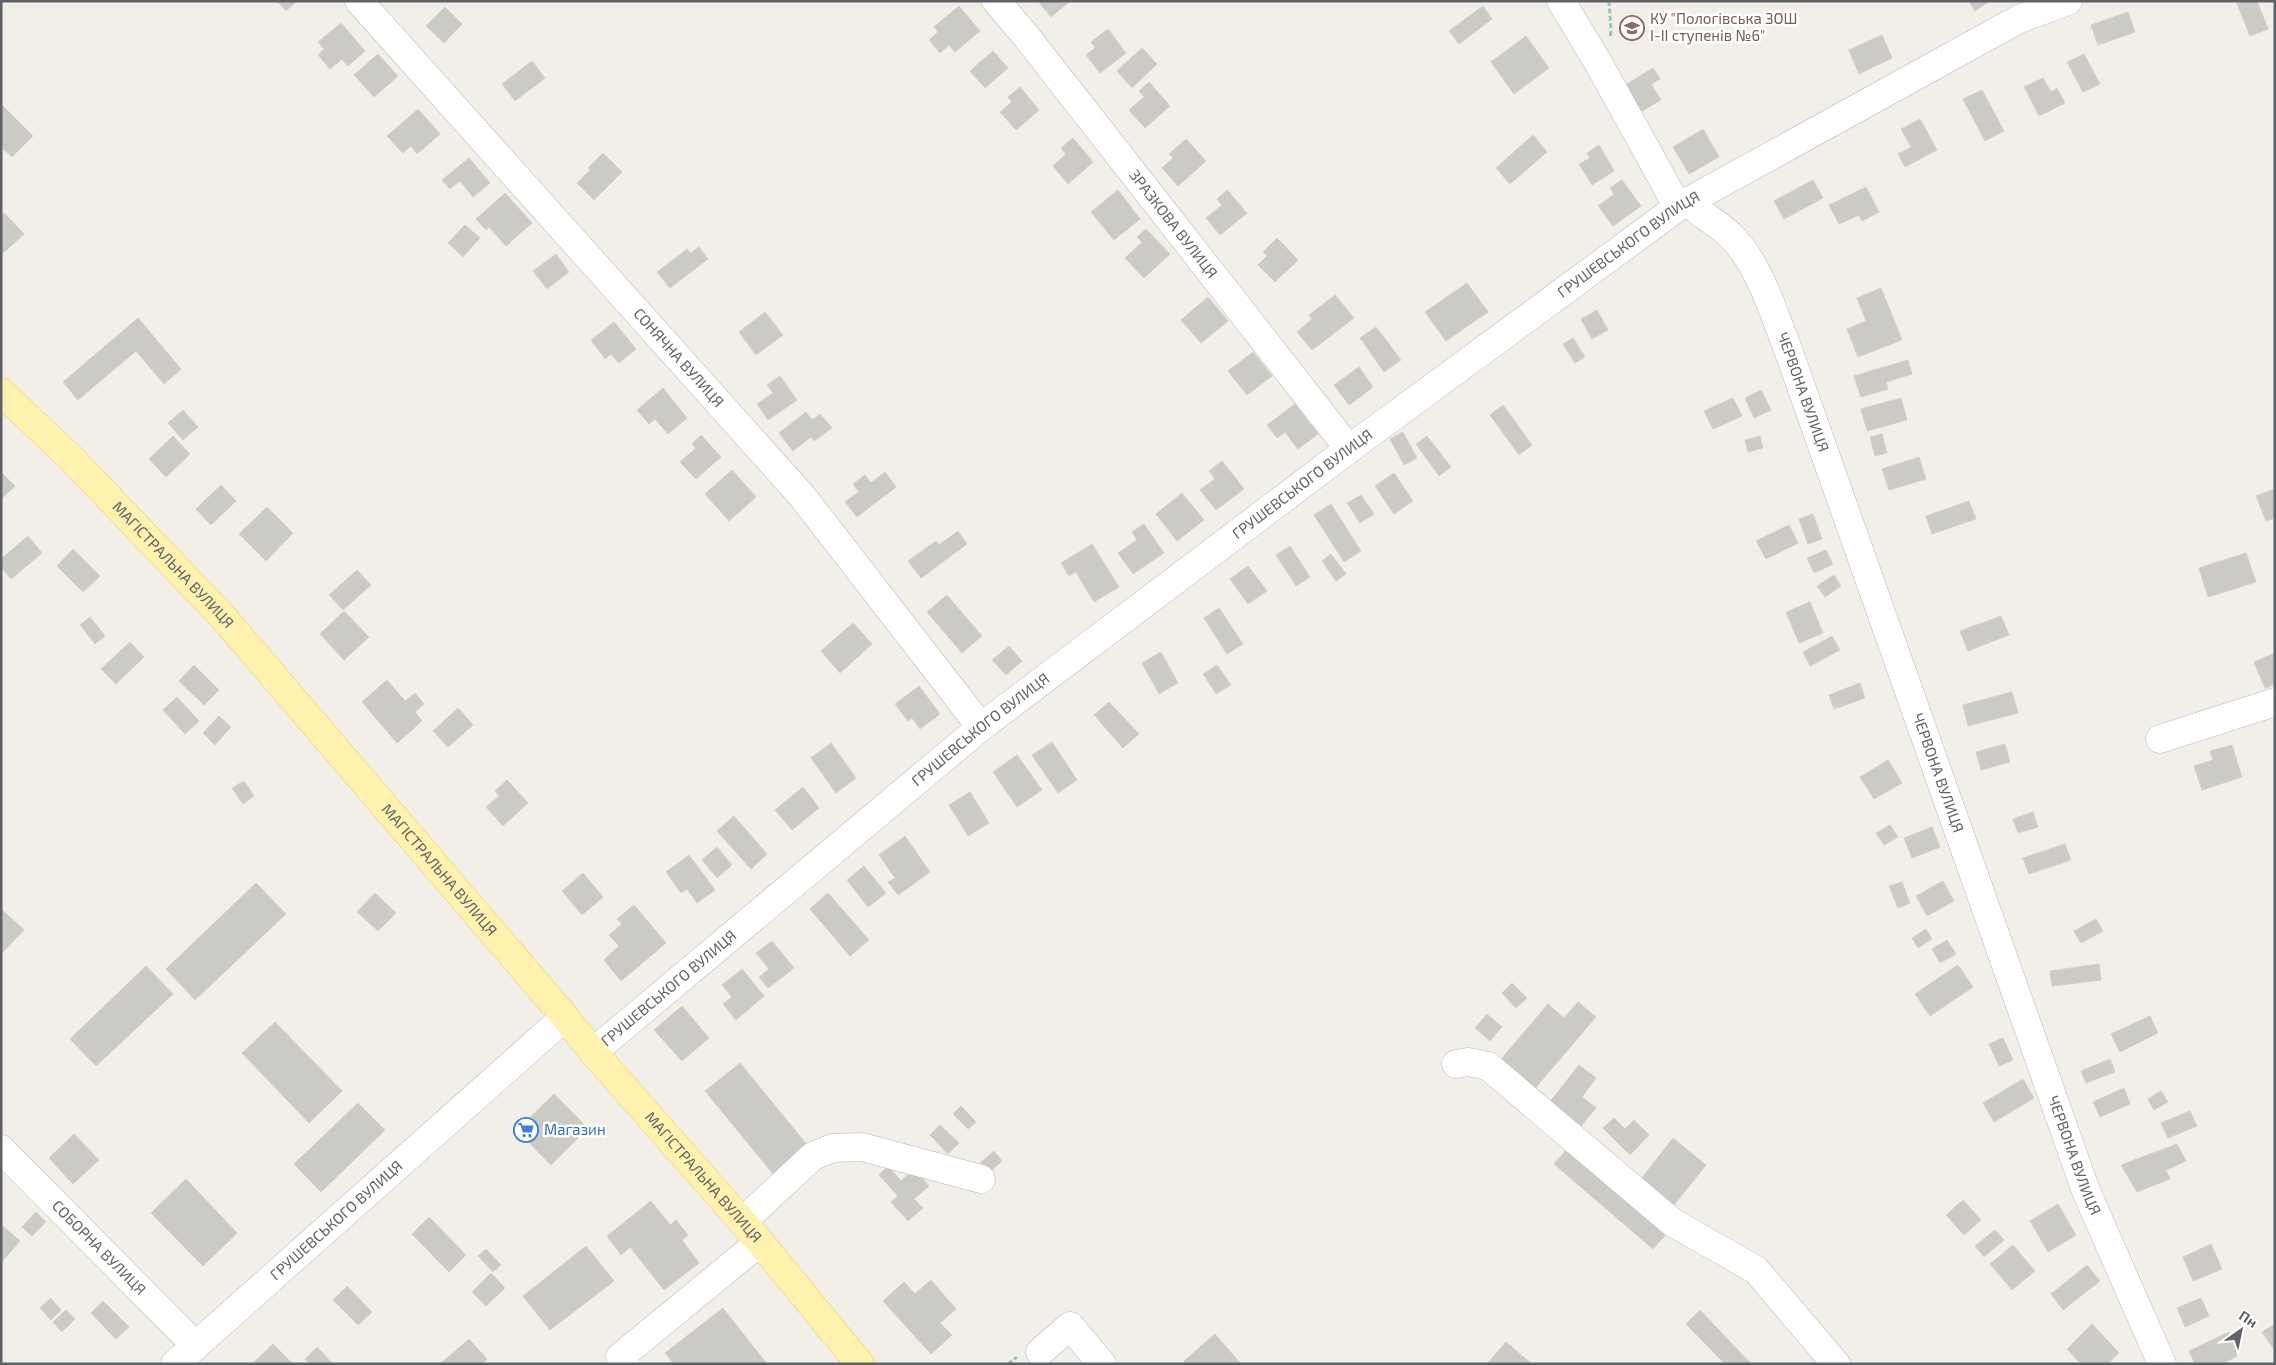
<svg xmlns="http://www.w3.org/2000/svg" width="2276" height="1365" font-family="'Exo 2',sans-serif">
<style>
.building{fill:#cccac5;stroke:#d6d1c6}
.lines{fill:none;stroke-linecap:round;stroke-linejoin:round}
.minor-casing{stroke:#b5b8bc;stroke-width:29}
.major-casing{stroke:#f2c960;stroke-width:29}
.path{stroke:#9cc7a9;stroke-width:3;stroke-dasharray:5 2.5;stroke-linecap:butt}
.minor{stroke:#fff;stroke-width:28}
.major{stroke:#fff2af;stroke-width:28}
.labels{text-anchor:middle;stroke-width:5;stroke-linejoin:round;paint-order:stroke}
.education-label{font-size:15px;fill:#785e54;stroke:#fff;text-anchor:start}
.street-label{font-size:15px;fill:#5f6368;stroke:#fff}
.shop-label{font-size:15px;fill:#366cbe;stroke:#fff;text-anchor:start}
</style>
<rect width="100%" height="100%" fill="#f1efe8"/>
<g class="building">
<polygon points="277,1 297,1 286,11"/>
<polygon points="1038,1 1070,1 1051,17"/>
<polygon points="1969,1 1990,1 1975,11"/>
<polygon points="2236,1 2257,1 2268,29 2250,36"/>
<polygon points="959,6 980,31 955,52 949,45 940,53 929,40 938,32 934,27"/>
<polygon points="1483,6 1492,19 1459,44 1449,31"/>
<polygon points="445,7 462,24 444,43 426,26"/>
<polygon points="2128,12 2135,32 2098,45 2091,25"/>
<polygon points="341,23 365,51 348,66 342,59 330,69 318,55 324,49 318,42"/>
<polygon points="1108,29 1126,53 1100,73 1086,55 1095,48 1091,42"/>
<polygon points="1882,35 1892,58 1859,74 1849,50"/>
<polygon points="1526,36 1549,68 1514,94 1491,62"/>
<polygon points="1142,48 1157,64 1132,88 1117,71"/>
<polygon points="993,51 1008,68 985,88 970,71"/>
<polygon points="378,54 398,76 374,97 354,75"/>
<polygon points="2084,54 2100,84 2083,92 2067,62"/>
<polygon points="532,61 545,78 515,101 502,84"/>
<polygon points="1653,68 1660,79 1651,84 1661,100 1642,111 1625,85"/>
<polygon points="2043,78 2051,92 2057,88 2065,103 2039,116 2024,87"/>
<polygon points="1149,82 1170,106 1145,128 1129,110 1144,97 1139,91"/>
<polygon points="1020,87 1039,110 1016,130 1000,112 1012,102 1008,97"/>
<polygon points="1982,90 2004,131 1985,141 1963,99"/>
<polygon points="1,104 33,136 12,157 1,147"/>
<polygon points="418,109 440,134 417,154 411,146 403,153 387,136"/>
<polygon points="1920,119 1937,150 1905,167 1898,154 1911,147 1901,129"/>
<polygon points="1703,129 1719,157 1689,174 1673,147"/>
<polygon points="1533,135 1547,152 1510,184 1496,168"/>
<polygon points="1073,138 1093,162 1068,184 1053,166 1066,154 1061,148"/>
<polygon points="1186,139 1206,161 1178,186 1162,168 1173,158 1169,154"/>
<polygon points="1599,145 1614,171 1592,185 1579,164 1590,158 1587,153"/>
<polygon points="603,153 622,172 594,200 577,183 590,170 588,168"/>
<polygon points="469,158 490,183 473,197 460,181 450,189 442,180"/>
<polygon points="1622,180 1641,206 1613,226 1598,206 1614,194 1610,188"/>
<polygon points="1813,180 1823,198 1784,219 1774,201"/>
<polygon points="1866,187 1879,212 1862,221 1859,215 1839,224 1829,205"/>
<polygon points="1118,190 1140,219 1114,240 1091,212"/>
<polygon points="1227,190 1247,213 1220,235 1206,218 1222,205 1217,199"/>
<polygon points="505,193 532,223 506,246 489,227 486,230 476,219"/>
<polygon points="4,213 24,234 1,255 1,215"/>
<polygon points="465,225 480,238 463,257 448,243"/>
<polygon points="1146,229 1170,254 1144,278 1125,258 1142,242 1137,237"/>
<polygon points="1277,238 1298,260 1275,282 1258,265 1267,256 1263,252"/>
<polygon points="699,247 708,259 670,288 657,272 687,249 691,253"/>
<polygon points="556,254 569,272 547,289 533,271"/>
<polygon points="1467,283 1488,312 1446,341 1425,312"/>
<polygon points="1881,288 1902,340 1858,357 1847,329 1866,321 1857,298"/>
<polygon points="1335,295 1354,318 1312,350 1297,332 1312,319 1309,315"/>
<polygon points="1208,297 1228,321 1201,343 1181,320"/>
<polygon points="1597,310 1608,330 1592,339 1581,319"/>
<polygon points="765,312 783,335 756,355 739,332"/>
<polygon points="138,318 181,369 164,384 136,351 78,400 63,382"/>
<polygon points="614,322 636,349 619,363 611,354 605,359 591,340"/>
<polygon points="1376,327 1401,360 1384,372 1360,338"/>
<polygon points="1573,338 1585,357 1575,363 1563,344"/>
<polygon points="1253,352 1272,376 1247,395 1228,371"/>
<polygon points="1908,360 1912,374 1886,382 1888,389 1861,397 1854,376"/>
<polygon points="1359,367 1373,387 1349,405 1334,385"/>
<polygon points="780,376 797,400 768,420 757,404 773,393 767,385"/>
<polygon points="663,388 687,418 668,434 655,419 649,424 637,410"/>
<polygon points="1761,390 1771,410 1754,418 1745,398"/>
<polygon points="1733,398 1742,416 1713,429 1704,411"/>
<polygon points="1901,398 1907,420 1867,431 1861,409"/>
<polygon points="1295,404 1318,434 1298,449 1285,432 1277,438 1267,425"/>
<polygon points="1503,405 1532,445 1519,455 1490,415"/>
<polygon points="183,410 198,427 183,440 168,423"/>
<polygon points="806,412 812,420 820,414 832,428 814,441 811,437 793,451 779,433"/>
<polygon points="1403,432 1417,458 1404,465 1390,439"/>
<polygon points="1882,434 1887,453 1875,456 1870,437"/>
<polygon points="701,435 721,457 696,479 680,462 696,448 692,444"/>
<polygon points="173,436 190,454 166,477 149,459"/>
<polygon points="1427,436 1451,467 1439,476 1416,444"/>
<polygon points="1760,436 1763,448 1748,452 1745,440"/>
<polygon points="1919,457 1926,479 1889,490 1882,469"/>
<polygon points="1222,461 1244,489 1216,510 1200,490 1215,479 1209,471"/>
<polygon points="732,470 756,497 729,521 705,494"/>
<polygon points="1,472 15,486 1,499"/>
<polygon points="885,472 896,487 857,517 845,502 859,492 853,484 865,475 871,483"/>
<polygon points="1394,473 1413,501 1394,514 1375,486"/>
<polygon points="221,485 236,501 211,525 196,509"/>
<polygon points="2275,489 2275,518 2266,521 2256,496"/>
<polygon points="1182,493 1204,520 1177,541 1156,514"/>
<polygon points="1361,495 1374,514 1360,523 1347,503"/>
<polygon points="1969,501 1976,519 1932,534 1926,516"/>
<polygon points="1331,504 1361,551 1344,562 1314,515"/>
<polygon points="267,507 293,533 266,561 239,534"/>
<polygon points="1813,514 1822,539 1808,544 1799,519"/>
<polygon points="1144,524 1164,553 1133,574 1118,553 1137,540 1132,532"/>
<polygon points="1789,525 1798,543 1766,559 1756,541"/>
<polygon points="958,531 967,544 921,578 908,561 936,541 939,545"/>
<polygon points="28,536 42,553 11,579 1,567 1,559"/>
<polygon points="1092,544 1119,587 1094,602 1076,572 1069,576 1061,563"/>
<polygon points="1290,546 1310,577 1296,586 1276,555"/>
<polygon points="73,549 100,576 83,592 57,566"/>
<polygon points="1826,550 1833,564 1814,573 1807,558"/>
<polygon points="2246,553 2256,582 2208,597 2199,568"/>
<polygon points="1331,554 1346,574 1336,581 1322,561"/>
<polygon points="1248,566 1267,591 1248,604 1230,579"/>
<polygon points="357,570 371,585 343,610 329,595"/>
<polygon points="1834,575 1841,586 1825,597 1817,586"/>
<polygon points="947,595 982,636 962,653 927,612"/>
<polygon points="1810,602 1823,633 1799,643 1786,612"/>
<polygon points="1219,608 1243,644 1227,654 1204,618"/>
<polygon points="344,611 369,637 344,660 320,634"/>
<polygon points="2001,616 2009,635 1968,651 1960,631"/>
<polygon points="90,617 105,636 95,644 80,625"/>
<polygon points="853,623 872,644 840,673 821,651"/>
<polygon points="1832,636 1840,650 1810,666 1803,652"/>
<polygon points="130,642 144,657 116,684 101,669"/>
<polygon points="1009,646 1022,661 1006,675 992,660"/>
<polygon points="1161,652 1178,683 1159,694 1142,663"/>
<polygon points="2275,653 2275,684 2265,688 2254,662"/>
<polygon points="194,665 219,690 204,705 179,681"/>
<polygon points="1217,665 1231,685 1216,694 1203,674"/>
<polygon points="387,680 405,701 415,693 424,704 415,712 422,721 397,743 362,702"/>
<polygon points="1860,683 1865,698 1834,709 1829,695"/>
<polygon points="919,686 940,714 920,729 912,718 908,721 895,704"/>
<polygon points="2012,692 2018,713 1968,726 1963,705"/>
<polygon points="177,697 199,721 185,734 163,710"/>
<polygon points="1109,702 1139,734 1123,748 1094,715"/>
<polygon points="458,708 473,725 448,747 433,731"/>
<polygon points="219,716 231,727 215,745 203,733"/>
<polygon points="1052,742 1077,780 1058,793 1032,755"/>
<polygon points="831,743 856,778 836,793 811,758"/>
<polygon points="2005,744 2010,762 1981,770 1976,752"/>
<polygon points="2232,745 2242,777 2202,790 2194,766 2213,760 2210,751"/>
<polygon points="1017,755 1042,790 1017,807 993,772"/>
<polygon points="1888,760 1902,783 1874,799 1860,777"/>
<polygon points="507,780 528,803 503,826 486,807 499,796 495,791"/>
<polygon points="244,781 254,796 243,804 232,788"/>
<polygon points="803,787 819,808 792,830 775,810"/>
<polygon points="970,792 989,823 968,836 949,805"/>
<polygon points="2033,812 2038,827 2018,833 2013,819"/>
<polygon points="734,816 767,854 751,869 717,831"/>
<polygon points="1890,825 1898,837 1884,845 1876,833"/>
<polygon points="1932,827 1940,847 1912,858 1904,838"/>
<polygon points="905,836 930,872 898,895 888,882 895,878 879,855"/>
<polygon points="2065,844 2071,860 2029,874 2023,858"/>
<polygon points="717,847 732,865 717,878 702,860"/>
<polygon points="689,855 715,890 697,903 687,889 681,893 666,872"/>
<polygon points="864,866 886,893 868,907 847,880"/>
<polygon points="583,873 603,897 582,915 562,891"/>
<polygon points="1943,881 1954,901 1927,916 1916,896"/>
<polygon points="1902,882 1910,903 1898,908 1889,886"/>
<polygon points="256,883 286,914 195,1000 166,969"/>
<polygon points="375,893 396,913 378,931 357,912"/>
<polygon points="828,893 869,940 850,956 810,909"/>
<polygon points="634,905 666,943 621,981 604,960 619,946 609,935 622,924 617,919"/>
<polygon points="1,909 24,930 1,954"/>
<polygon points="2096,919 2103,931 2081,943 2074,931"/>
<polygon points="1926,929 1932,939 1918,948 1912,938"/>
<polygon points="1947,940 1956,954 1940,963 1932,949"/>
<polygon points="772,941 794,968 768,988 759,977 769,969 756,953"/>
<polygon points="2099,964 2101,980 2052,986 2050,971"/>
<polygon points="1958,965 1973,987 1930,1016 1915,994"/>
<polygon points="146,966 173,994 96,1066 70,1039"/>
<polygon points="742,969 764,996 736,1020 723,1004 732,997 722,985"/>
<polygon points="1512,983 1527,998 1516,1008 1502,993"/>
<polygon points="1578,1002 1596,1017 1531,1093 1497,1064 1548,1004 1564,1018"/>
<polygon points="682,1006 709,1038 682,1061 654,1030"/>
<polygon points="1487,1014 1502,1027 1490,1041 1475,1028"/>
<polygon points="2150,1016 2158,1033 2120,1052 2111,1034"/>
<polygon points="275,1022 342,1091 309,1123 242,1053"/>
<polygon points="2003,1038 2013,1060 1999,1066 1989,1044"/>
<polygon points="2110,1059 2115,1072 2086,1083 2081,1071"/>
<polygon points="740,1063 813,1152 778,1180 705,1091"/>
<polygon points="1579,1065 1596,1078 1582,1097 1596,1108 1577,1131 1546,1107"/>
<polygon points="2023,1079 2034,1098 1994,1122 1983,1103"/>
<polygon points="2124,1088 2130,1104 2100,1117 2093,1102"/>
<polygon points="2161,1091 2168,1102 2154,1110 2148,1099"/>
<polygon points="554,1094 588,1128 551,1165 517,1130"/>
<polygon points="358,1103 385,1130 321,1192 294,1164"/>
<polygon points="961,1106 976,1122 968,1129 953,1114"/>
<polygon points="2190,1111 2197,1126 2168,1138 2161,1123"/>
<polygon points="1614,1118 1625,1129 1634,1120 1649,1135 1630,1155 1603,1128"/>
<polygon points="940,1125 959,1143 948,1154 930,1135"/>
<polygon points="74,1134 99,1160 73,1184 49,1158"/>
<polygon points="1673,1138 1706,1165 1674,1205 1641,1179"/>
<polygon points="2177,1144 2186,1161 2166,1170 2170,1179 2137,1192 2121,1165"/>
<polygon points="1569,1147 1668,1232 1653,1249 1554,1164"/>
<polygon points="994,1151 1002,1161 989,1173 980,1163"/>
<polygon points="888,1166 901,1181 914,1169 929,1186 914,1199 923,1208 908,1221 891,1202 898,1196 879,1175"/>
<polygon points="186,1179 237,1233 203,1266 151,1213"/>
<polygon points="1963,1200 1981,1220 1964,1235 1946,1215"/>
<polygon points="651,1201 670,1225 676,1220 688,1235 682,1240 699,1263 664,1290 630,1247 621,1255 607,1236"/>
<polygon points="2058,1204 2076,1235 2048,1252 2030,1221"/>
<polygon points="36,1212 46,1222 32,1236 22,1227"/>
<polygon points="429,1217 466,1255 449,1272 412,1234"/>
<polygon points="3,1226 20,1241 1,1263 1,1228"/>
<polygon points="1995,1230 2004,1240 1984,1257 1975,1246"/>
<polygon points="2211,1244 2222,1269 2193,1281 2183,1257"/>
<polygon points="2013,1245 2035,1271 2012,1290 1990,1264"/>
<polygon points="586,1246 614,1281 550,1330 523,1296"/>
<polygon points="486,1249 501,1265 493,1272 478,1256"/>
<polygon points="2087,1265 2100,1281 2063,1310 2051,1294"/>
<polygon points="491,1273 505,1288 486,1306 472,1292"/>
<polygon points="931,1280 956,1309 940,1323 952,1335 931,1354 883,1301 904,1282 915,1294"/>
<polygon points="347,1286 372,1312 358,1325 333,1300"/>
<polygon points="51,1298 61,1310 51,1320 40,1308"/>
<polygon points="2201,1298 2209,1316 2185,1327 2177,1308"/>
<polygon points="103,1301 129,1327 116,1339 91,1313"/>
<polygon points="723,1308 767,1364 674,1364 665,1353"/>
<polygon points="66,1310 75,1319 62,1332 53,1322"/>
<polygon points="1700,1310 1751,1364 1725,1364 1686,1324"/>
<polygon points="2092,1324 2119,1353 2107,1364 2081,1364 2067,1349"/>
<polygon points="2275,1324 2275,1351 2262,1332"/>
<polygon points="2229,1332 2240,1355 2221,1364 2195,1364 2189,1351"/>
<polygon points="1215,1334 1241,1364 1186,1364 1184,1361"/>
<polygon points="469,1339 487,1359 482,1364 440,1364"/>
<polygon points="1506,1342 1532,1364 1487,1364"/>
<polygon points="273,1344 293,1364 253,1363"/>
<polygon points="317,1347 333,1364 310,1364 305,1359"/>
</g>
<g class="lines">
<defs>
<g id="minor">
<path id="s1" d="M359,1l443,495 179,231"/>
<path id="s2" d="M996,1l30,35 323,413"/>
<polyline points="1561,1 1600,66 1678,207"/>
<path id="s3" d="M1688,202c14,14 32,22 45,36 27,29 39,71 53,106l300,847 76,173"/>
<polyline points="2160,739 2275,702"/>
<path id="s4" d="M593,1052l388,-325 368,-278 329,-242 341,-188 49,-18"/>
<polyline points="1456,1064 1468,1062 1488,1066 1672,1222 1756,1270 1836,1364"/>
<path id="s5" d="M1,1149l195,197"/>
<polyline points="742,1222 813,1156 833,1148 862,1147 981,1179"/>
<polyline points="1040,1352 1070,1326 1102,1364"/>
<path id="s6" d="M175,1364l390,-347"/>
<polyline points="625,1364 620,1357 760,1242"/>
</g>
<g id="major">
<path id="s7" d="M1,392l70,66 151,158 343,401 28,35 167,190 100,122"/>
</g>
</defs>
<use href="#minor" class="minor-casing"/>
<use href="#major" class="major-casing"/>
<g class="path">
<polyline points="1609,1 1611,31 1610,38"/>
<polyline points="1008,1364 1017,1357"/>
</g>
<use href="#minor" class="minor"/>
<use href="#major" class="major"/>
</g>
<defs>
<symbol id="school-ring" viewBox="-11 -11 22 22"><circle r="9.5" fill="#fff" stroke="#8d6e63" stroke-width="1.5"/><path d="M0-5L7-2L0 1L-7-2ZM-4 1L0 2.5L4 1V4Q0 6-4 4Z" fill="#8d6e63"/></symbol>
<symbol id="supermarket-ring" viewBox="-11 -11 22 22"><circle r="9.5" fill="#fff" stroke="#3f7fe0" stroke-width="1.5"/><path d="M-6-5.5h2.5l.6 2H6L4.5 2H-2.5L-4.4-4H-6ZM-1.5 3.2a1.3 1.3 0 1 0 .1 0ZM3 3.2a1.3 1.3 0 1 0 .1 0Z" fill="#3f7fe0"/></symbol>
</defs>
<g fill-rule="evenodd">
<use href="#school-ring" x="1618" y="14" width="28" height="28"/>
<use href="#supermarket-ring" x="512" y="1116" width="28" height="28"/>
</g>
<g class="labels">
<g class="education-label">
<text x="1650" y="24">КУ "Пологівська ЗОШ<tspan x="1650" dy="17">І-ІІ ступенів №6"</tspan></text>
</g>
<g class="street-label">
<text dy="5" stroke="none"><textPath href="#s2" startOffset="285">ЗРАЗКОВА ВУЛИЦЯ</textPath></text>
<text dy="5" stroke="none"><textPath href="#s4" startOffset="1314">ГРУШЕВСЬКОГО ВУЛИЦЯ</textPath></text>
<text dy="5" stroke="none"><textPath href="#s1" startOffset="479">СОНЯЧНА ВУЛИЦЯ</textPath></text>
<text dy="5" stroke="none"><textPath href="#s3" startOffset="228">ЧЕРВОНА ВУЛИЦЯ</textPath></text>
<text dy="5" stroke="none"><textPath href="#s4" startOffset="909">ГРУШЕВСЬКОГО ВУЛИЦЯ</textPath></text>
<text dy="5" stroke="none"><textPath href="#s7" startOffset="244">МАГІСТРАЛЬНА ВУЛИЦЯ</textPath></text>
<text dy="5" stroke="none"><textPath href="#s4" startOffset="504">ГРУШЕВСЬКОГО ВУЛИЦЯ</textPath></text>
<text dy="5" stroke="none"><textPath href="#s3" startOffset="632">ЧЕРВОНА ВУЛИЦЯ</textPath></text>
<text dy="5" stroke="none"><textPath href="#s7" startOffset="649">МАГІСТРАЛЬНА ВУЛИЦЯ</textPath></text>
<text dy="5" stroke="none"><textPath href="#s4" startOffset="99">ГРУШЕВСЬКОГО ВУЛИЦЯ</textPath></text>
<text dy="5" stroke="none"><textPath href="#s3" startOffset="1038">ЧЕРВОНА ВУЛИЦЯ</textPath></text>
<text dy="5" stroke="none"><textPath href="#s7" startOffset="1054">МАГІСТРАЛЬНА ВУЛИЦЯ</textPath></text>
<text dy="5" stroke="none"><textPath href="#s6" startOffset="216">ГРУШЕВСЬКОГО ВУЛИЦЯ</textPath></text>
<text dy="5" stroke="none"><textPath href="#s5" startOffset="139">СОБОРНА ВУЛИЦЯ</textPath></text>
</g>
<g class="shop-label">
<text x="544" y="1135">Магазин</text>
</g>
</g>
<rect width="2276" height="1365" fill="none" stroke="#5f6368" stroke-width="5"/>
<g transform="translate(2241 1330) rotate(33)" stroke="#ffffff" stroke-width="4" paint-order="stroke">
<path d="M0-4L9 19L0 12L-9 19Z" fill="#5f6368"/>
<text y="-8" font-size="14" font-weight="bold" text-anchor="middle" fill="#5f6368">Пн</text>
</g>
</svg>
